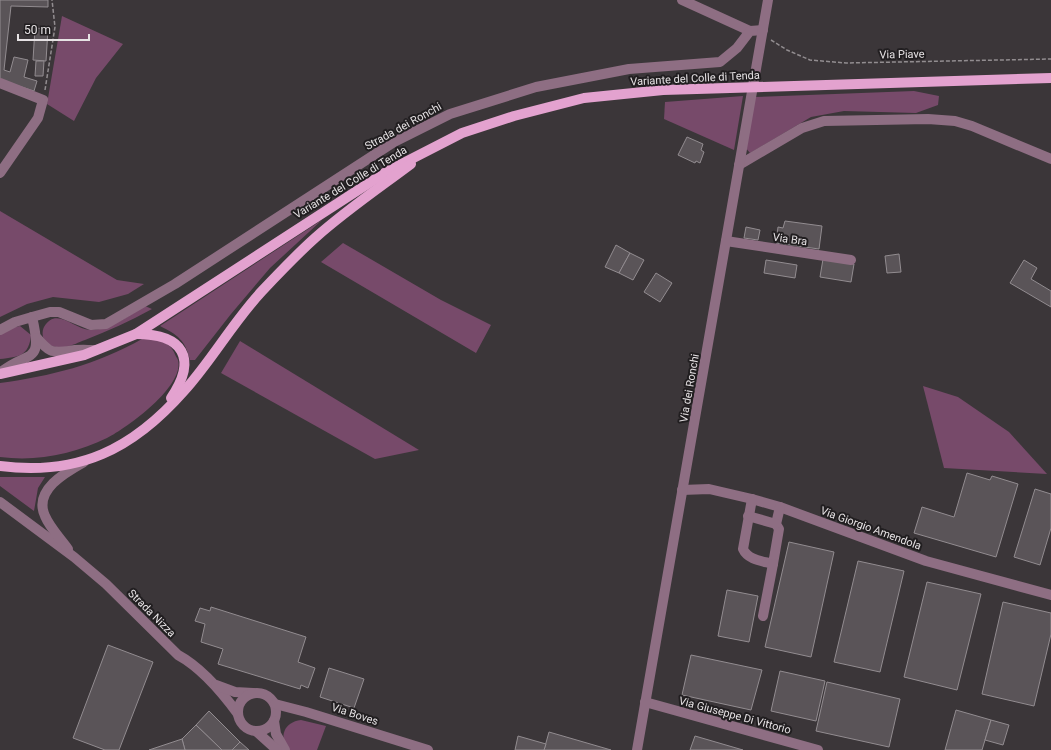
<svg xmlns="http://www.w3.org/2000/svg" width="1051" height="750" font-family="Roboto,sans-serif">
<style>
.green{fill:#774a6a}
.building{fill:#5a5458;stroke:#928c90}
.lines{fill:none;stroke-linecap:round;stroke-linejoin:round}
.path{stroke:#928d90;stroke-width:1.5;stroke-dasharray:4 2;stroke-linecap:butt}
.minor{stroke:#8e6e83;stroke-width:10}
.major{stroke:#e3a2cf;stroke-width:10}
.labels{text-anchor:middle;stroke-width:4;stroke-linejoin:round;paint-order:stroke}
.street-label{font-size:11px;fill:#e6e2e4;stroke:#211e20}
</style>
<rect width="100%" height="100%" fill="#3b3639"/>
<g class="green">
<polygon points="62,16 123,44 96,78 74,121 47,104"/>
<polygon points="914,91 939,96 938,105 916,113 844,111 811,117 750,153 745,147 754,97"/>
<polygon points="743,96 734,150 664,119 665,102"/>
<polygon points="0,211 117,280 144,284 128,294 99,302 53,297 27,304 0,317"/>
<path d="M322,220l-52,48 -39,46 -36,46h-5c-5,-20 -12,-25 -30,-34z"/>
<polygon points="343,243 441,300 491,325 476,353 321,262"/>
<path d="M145,306l7,3c-22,12 -44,22 -67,31 -6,2 -13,6 -20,7 -7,1 -15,0 -20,-6 -3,-4 -3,-10 -1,-14 12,-21 30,2 46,3 19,1 39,-15 55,-24z"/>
<path d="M20,326l11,9c-2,21 -12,22 -31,24v-24l10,-7z"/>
<path d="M142,339c12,0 26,1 32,13 1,3 3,6 4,8 7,26 -51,68 -71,78 -33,16 -70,24 -107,19v-74c51,-7 96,-18 142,-44z"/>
<polygon points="240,341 419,450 375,459 221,373"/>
<polygon points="923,386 958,397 1009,432 1047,474 944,468"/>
<polygon points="0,477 45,477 38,488 34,511 0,486"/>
<path d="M301,720l25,6 -9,24h-28c-11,-13 -5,-28 12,-30z"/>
</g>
<g class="building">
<polygon points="0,0 48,0 48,7 11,6 4,70 10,72 14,57 28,60 24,77 37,81 34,91 0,80"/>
<polygon points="35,28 48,29 46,61 33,60"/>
<polygon points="36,61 44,61 43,76 35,76"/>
<polygon points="687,137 703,144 701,150 704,152 700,163 696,161 695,163 678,155"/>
<polygon points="785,221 822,226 819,249 776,243 778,227 783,228"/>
<polygon points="746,227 760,230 758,240 744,238"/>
<polygon points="616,245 630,253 619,273 605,267"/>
<polygon points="630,253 644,260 633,280 619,273"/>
<polygon points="899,254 901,272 887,273 885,256"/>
<polygon points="823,259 854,264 851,282 820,277"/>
<polygon points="766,260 797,265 795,278 764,273"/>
<polygon points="1024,260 1037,268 1031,279 1051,291 1051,307 1010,283"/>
<polygon points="656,273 672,283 660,302 644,292"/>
<polygon points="967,473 990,480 992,476 1018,484 996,557 914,533 922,507 954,517"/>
<polygon points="1035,489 1051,494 1051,528 1040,565 1014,557"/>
<polygon points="789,542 834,552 811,657 765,647"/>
<polygon points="858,561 904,571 880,672 834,662"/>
<polygon points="927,582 981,594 957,690 904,677"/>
<polygon points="727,590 758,596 749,642 718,636"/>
<polygon points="1003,602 1051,613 1051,634 1034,706 982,694"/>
<polygon points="211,607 306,637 298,662 315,668 308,688 301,685 300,689 218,664 223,649 201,642 205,624 195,621 200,608 210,611"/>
<polygon points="108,645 153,662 119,750 105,750 73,738"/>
<polygon points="691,655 762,670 751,710 682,695"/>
<polygon points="329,668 364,679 354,708 320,697"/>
<polygon points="780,671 825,681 816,721 771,711"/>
<polygon points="827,682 900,699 889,747 816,731"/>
<polygon points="956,710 991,720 982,750 945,750"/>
<polygon points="209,711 240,742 232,750 222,750 196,725"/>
<polygon points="991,720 1009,725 1003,745 985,740"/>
<polygon points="196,725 222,750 185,750 182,739"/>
<polygon points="549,732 611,750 544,750"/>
<polygon points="518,736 546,744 544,750 515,750"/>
<polygon points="695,736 743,750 690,750"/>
<polygon points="182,739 185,750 149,750"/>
<polygon points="240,742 249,750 232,750"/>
</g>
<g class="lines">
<g class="path">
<polyline points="771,40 787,50 810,60 846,63 1051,59"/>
<polyline points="45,90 55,27 52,0"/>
</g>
<g class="minor">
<polyline points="682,0 750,31"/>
<polyline points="0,83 43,100 38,118 0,173"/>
<polyline points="739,165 802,128 824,121 928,119 955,121 972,126 1051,159"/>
<polyline points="726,241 851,260"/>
<polyline points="32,317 50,312 59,312 91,325 106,324 175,284 394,142 450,114 536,87 629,69 720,62 737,48 750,31 763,30"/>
<path d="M0,330l15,-8 17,-5c12,50 -4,32 -32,56"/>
<path d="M37,338c12,14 14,15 32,13 8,-2 17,-1 26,-1"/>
<polyline points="682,490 709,489 752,499 780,507 926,561 1051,595"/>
<path d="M752,499l-9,50c5,11 19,12 30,15l6,-35 -3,-5 4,-17"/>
<path d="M0,502l74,55 32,27 72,71c24,13 44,37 60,59"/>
<polyline points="748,516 776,524"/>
<path d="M68,549c-7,-10 -18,-21 -23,-33 -12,-26 21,-44 39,-54"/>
<polyline points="763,616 773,564"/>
<polyline points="216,685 235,692 253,693"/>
<circle cx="257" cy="712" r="19"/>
<polyline points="645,702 818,750"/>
<polyline points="275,704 306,712 428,750"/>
<polyline points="274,721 276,734 285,750"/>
<polyline points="257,732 277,750"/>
<polyline points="637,750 768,0"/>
</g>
<g class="major">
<path d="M136,334c47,0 62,24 35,64"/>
<polyline points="0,374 84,355 136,334 386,172 462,133 514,116 584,98 663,90 1051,78"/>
<path d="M0,466c79,10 133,-17 184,-75 28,-31 49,-69 78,-100 17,-18 35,-37 53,-53 30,-27 64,-50 96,-74"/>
</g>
</g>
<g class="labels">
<g class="street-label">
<text transform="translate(902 54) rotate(-1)" y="4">Via Piave</text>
<text transform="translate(695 78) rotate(-3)" y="4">Variante del Colle di Tenda</text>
<text transform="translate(403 126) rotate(-29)" y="4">Strada dei Ronchi</text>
<text transform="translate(350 182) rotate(-31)" y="4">Variante del Colle di Tenda</text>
<text transform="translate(790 239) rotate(8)" y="4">Via Bra</text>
<text transform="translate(689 388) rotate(-80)" y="4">Via dei Ronchi</text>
<text transform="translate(871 528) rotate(20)" y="4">Via Giorgio Amendola</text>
<text transform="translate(152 613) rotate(45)" y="4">Strada Nizza</text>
<text transform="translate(355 714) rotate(18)" y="4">Via Boves</text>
<text transform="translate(735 715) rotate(15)" y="4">Via Giuseppe Di Vittorio</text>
</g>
</g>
<path d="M18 34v6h71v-6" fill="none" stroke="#e6e2e4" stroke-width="2"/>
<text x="24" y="34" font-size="12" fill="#e6e2e4" stroke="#211e20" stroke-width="3" paint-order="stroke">50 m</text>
</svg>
